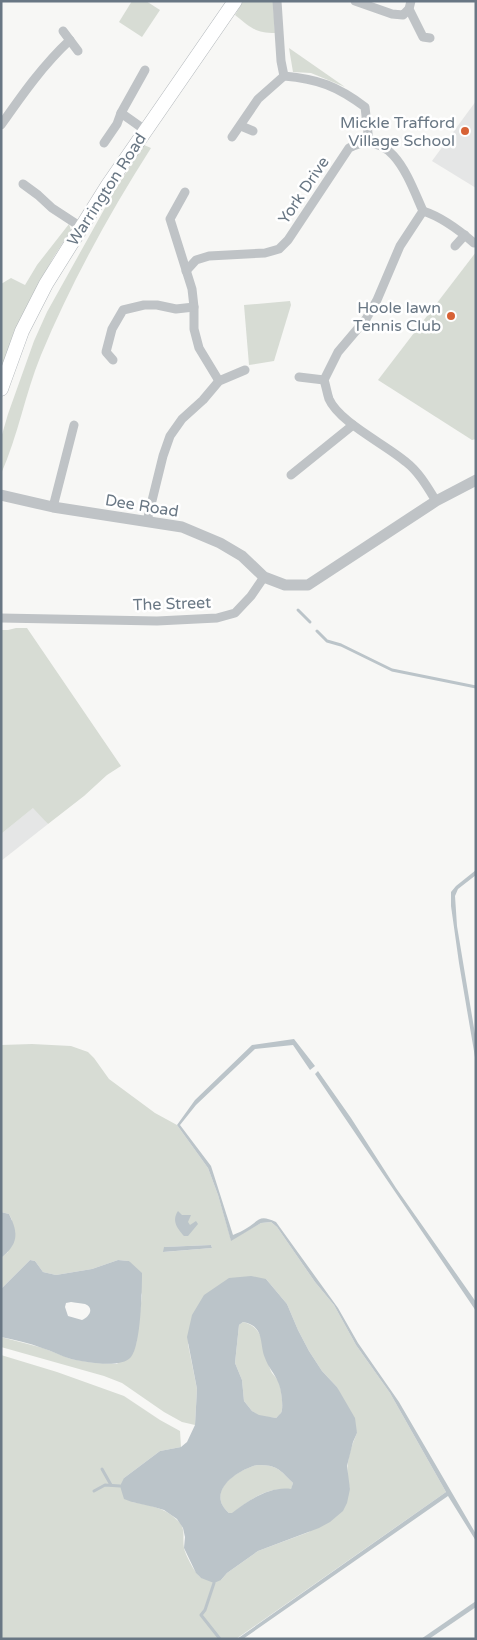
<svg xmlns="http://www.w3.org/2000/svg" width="477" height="1640" font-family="'Varela Round',sans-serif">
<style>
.built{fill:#e5e6e6}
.green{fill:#d7dcd4;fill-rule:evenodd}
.water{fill:#bbc4c9;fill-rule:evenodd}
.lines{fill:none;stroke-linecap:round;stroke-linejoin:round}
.stream{stroke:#bbc4c9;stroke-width:3}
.primary-casing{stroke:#b2b7bb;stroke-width:15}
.minor{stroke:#bfc3c6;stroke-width:9}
.tertiary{stroke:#bfc3c6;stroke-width:11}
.primary{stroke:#fff;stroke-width:14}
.poi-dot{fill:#d76236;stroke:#fff;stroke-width:2}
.labels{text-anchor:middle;stroke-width:5;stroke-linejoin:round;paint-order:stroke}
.poi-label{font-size:16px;fill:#697784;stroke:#fff;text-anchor:end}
.street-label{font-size:16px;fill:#697784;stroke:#fff}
</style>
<rect width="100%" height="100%" fill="#f7f7f5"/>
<g class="built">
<polygon points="476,101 476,188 432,161"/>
<polygon points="34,807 48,824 1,861 1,834"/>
</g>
<g class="green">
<polygon points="132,1 146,1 160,10 142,37 119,22"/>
<path d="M243,1h30l2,32c-20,0 -25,-6 -40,-18z"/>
<polygon points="289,48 345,87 311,73 293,72"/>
<path d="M144,145l7,3c-42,66 -80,135 -110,207 -16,39 -23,81 -40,119v-36l7,-24 26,-73 13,-29 68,-122z"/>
<polygon points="69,224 71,230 53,258 28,305 1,368 1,284 11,278 25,285 37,265"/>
<polygon points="476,252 476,439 472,440 378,380"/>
<polygon points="290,301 291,305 274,361 249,365 244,305"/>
<polygon points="16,628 27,628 121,766 107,775 84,796 48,824 33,808 1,834 1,630 8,630"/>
<path d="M32,1044l39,2 17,6 6,6 15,21 46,34 22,12 31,43 10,27 13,45 30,-17 10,-1 6,5 38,55 19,23 22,40 34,48 56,99 -210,147h-235v-284l56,17 67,24 36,24 20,11 1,16 -21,4 -36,27 8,24c16,3 32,5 44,17 11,9 6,17 8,29 1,6 12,28 18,30 5,2 14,1 19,2l6,-7 31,-22 51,-19 41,-43c-6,-19 -1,-38 7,-56l-20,-46 -15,-16 -13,-20 -11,-21 -11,-26 -21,-25 -78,65 9,45 -2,36 -13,-3 -18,-10 -42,-29 -18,-7 -103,-29v-10l42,11 28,11 24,4 22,1 19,-20 6,-49 -13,-34 -11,-1 -26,9 -36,6 -13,-3 -8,-11 -5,-1 -29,29v-31l7,-6 4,-32 -3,-6 -8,-2v-167zM211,1245l1,3 -48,4v-5z"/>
<path d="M243,1322c24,5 20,33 29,51 2,3 5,5 7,9 2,6 5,25 2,31 0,1 -4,4 -5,5l-17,-2 -7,-5 -8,-10 -2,-21 -7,-17 4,-38z"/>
<path d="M257,1465c20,0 22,4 36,18l-2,7c-20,-5 -43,10 -59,24l-3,-1c-24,-21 7,-43 28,-48z"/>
</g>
<g class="water">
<polygon points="476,870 476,875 458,889 455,896 457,926 476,1040 476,1063 459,963 451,906 451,892 456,886"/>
<path d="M294,1039l21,27 -5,4 -17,-25 -38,4 -59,56 -16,20 31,41 22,69c4,-2 10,-4 14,-7 13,-8 12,-14 29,-6l62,86 20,35 41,59 77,132v7l-28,-45 -205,143h-6l209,-147 -56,-99 -34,-48 -22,-40 -19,-23 -38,-55 -6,-5 -10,1 -30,18 -13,-46 -10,-27 -31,-43 18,-25 57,-55z"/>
<polygon points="318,1071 351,1118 396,1188 476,1302 476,1311 315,1074"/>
<path d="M178,1211l4,4h9l-3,7 2,3 6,-4 2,3 -10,12h-4c-6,-7 -13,-15 -6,-25z"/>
<path d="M1,1212l8,2c10,20 9,30 -8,44z"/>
<polygon points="211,1245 212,1248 163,1252 164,1247"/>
<path d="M30,1260l5,1 8,11 13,3 36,-6 26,-9 11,1 13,12c0,17 -1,72 -11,84 -10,12 -46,5 -60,2 -10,-3 -19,-8 -29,-11 -13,-5 -27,-8 -41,-11v-48zM71,1302c4,1 10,1 14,2 10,4 4,13 -3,16l-14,-4 -3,-9 1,-4z"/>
<path d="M251,1276l15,3 21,25 11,26 11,21 13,20 15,16 18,31 2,15 -4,9 -6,24 3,23 -3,14 -4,8 -13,11 -11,6 -61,23 -31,22 -6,7 -7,3 -13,-5 -5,-5 -12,-25 1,-11 -2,-9 -6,-9 -13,-9 -10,-3 -22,-5 -8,-3 -4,-13 4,-8 36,-27 21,-4 6,-5 8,-17 2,-36 -10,-52 5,-22 12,-20 25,-17zM243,1322c22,4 16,21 22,36 3,9 10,16 13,24 3,5 6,26 3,31 -1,1 -4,4 -5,5l-17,-3 -7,-4 -8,-10 -2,-21 -7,-17 4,-38zM257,1465c20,0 22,4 36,18l-2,6c-21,-3 -42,11 -59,24h-3c-24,-21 8,-43 28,-48z"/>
<polygon points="476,1601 476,1607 429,1639 421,1639"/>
</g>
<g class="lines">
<g class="stream">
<polyline points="298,610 310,622"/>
<polyline points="317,631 327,641 341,645 392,670 476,687"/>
<polyline points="102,1469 111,1485"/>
<polyline points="94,1491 105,1485 120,1486"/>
<polyline points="214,1583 205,1610 201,1615 220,1639"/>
</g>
<defs>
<polyline id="primary" points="1,389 22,331 46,284 108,185 235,1"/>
</defs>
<use href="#primary" class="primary-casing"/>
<g class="minor">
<polyline points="277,1 281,61 284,76"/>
<polyline points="355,1 392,14 403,15 409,9"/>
<polyline points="411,1 409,9 423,37 430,38"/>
<polyline points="63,31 78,51"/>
<path d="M1,125c21,-30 42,-60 69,-85"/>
<polyline points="241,126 253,131"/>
<polyline points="145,130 121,113 145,70"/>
<path d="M232,137l26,-38 26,-23c34,3 53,10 81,31l4,35"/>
<polyline points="104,143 117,124 121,113"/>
<polyline points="23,184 38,195 52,208 81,227"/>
<polyline points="185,192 170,219 192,289 194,307 194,329 199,348 219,381"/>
<path d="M423,211c19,6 36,19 51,32"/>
<polyline points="455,246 465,235"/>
<path d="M186,271l10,-11 13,-4 56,-3 14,-4 9,-9 61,-92c43,-22 60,32 74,63l-23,35 -23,54 -11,19 -28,33 -14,28c2,6 3,13 5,19 10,23 56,45 77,63 13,10 22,26 30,39"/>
<polyline points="113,360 106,352 112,329 123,310 144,305 157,305 176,309 194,307"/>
<polyline points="299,377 324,380"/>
<polyline points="291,475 353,425"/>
<polyline points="53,507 74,425"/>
<polyline points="147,521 163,456 170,436 182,419 203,400 219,381 245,370"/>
<polyline points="1,618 157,621 217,618 235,613 251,596 264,577"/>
</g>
<polyline class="tertiary" points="1,495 53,507 182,527 220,543 242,556 264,577 285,585 308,585 436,501 476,480"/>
<use href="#primary" class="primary"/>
</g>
<g class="poi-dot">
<circle cx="465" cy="131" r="5"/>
<circle cx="451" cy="316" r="5"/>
</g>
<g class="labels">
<g class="poi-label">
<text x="455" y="128">Mickle Trafford<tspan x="455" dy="18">Village School</tspan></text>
<text x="441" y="313">Hoole lawn<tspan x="441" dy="18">Tennis Club</tspan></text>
</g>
<g class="street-label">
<text transform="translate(106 189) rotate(-57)" y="6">Warrington Road</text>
<text transform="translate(303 190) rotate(-56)" y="6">York Drive</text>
<text transform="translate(142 505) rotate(9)" y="6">Dee Road</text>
<text transform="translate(172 603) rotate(-2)" y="6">The Street</text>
</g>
</g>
<rect width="477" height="1640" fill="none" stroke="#697784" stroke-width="5"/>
</svg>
